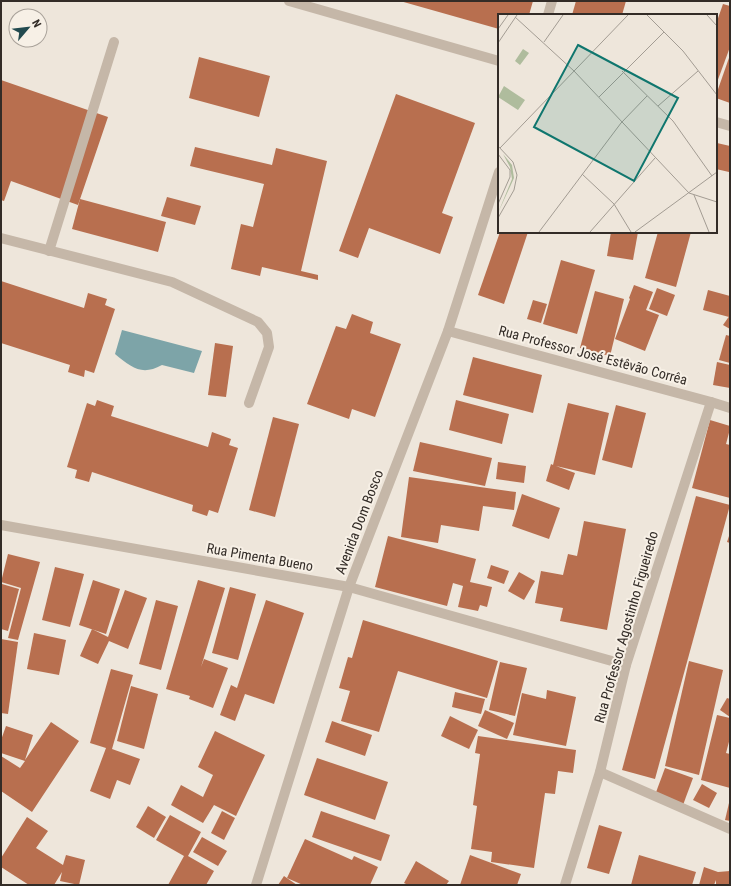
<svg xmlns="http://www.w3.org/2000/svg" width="731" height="886" font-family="'Roboto Condensed',sans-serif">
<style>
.water{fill:#7da4a8}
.building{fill:#b86f4f}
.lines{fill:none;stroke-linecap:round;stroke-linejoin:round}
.minor{stroke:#c5b7a8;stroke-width:10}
.labels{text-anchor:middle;stroke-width:4;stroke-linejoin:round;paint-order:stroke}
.street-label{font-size:14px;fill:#332c27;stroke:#f7f0e6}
.inset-road{fill:none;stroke:#a39c93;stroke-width:1}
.view{fill:#0f766e;fill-opacity:0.15;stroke:#0f766e;stroke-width:2}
.inset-edge{fill:none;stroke:#332c27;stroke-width:2}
</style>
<rect width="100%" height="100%" fill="#eee6db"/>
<path class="water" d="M122,330l80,21 -8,22 -32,-8c-20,11 -30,3 -47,-11z"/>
<g class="building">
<polygon points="400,1 533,1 529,15 499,15 499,29"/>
<polygon points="576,1 626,1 622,15 572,15"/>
<polygon points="723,4 730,6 730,47 716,85 716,24"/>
<polygon points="730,55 730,103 716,98 716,95"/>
<polygon points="199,57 270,76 259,117 189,98"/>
<polygon points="1,80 108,117 78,205 11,181 4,201 1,200"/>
<polygon points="396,94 475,123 442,213 453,217 440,254 369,228 358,258 339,251"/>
<polygon points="717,143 730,146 730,167 729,172 716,169 716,149"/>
<polygon points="195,147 272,165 276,148 327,161 301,271 318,275 318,280 262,267 260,276 231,269 241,224 253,227 264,184 190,166"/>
<polygon points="167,197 201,206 195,225 161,216"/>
<polygon points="80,199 166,222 158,252 72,229"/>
<polygon points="500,232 528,232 504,304 478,295"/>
<polygon points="611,232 638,232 633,260 607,256"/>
<polygon points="658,232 691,232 676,287 645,278"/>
<polygon points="561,260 595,270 577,334 543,324"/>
<polygon points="1,281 84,308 88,293 107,299 105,305 115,309 94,373 85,370 84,377 68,372 70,365 1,343"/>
<polygon points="634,285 653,292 646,310 659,315 645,351 615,339 630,299 629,298"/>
<polygon points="657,288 675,295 667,316 649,309"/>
<polygon points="708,290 730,296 730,311 729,317 703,310"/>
<polygon points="595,291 624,299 610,356 580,348"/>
<polygon points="533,300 547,304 541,323 527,319"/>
<polygon points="352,314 373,322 370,333 401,344 375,417 352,409 349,419 307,404 336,326 346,329"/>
<polygon points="730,315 730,329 723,325"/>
<polygon points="726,335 730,336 730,363 719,360"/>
<polygon points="215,343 233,346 226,397 208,395"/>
<polygon points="473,357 542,375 533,413 463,395"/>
<polygon points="717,362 730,365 730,388 713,385"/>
<polygon points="97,400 114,406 111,416 208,447 212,432 231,439 229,445 238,448 218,513 209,510 207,516 192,511 193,505 92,472 89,482 75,478 77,470 67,467 87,403 95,406"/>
<polygon points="456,400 509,414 502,444 449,430"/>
<polygon points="568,403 609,413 595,475 556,466 575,473 569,490 546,481 551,464 553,465"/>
<polygon points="616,405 646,413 632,468 602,460"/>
<polygon points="273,417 299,424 275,517 249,510"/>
<polygon points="710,420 730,426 730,429 726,444 730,445 730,498 692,488"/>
<polygon points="420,442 492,458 485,486 413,471"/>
<polygon points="498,462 526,466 524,483 496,479"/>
<polygon points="409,477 516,492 514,510 483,506 479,531 441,525 438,543 401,537"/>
<polygon points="522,494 560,508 549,539 512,526"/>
<polygon points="696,496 730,505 655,779 622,770"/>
<polygon points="584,521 626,529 607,630 560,621 563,608 535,603 541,571 563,575 568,554 577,556"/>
<polygon points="730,533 730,543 727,542"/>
<polygon points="388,536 476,559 470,582 492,587 487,607 480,605 478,611 458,607 463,586 453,583 447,606 375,587"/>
<polygon points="8,554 40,562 18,640 8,638 21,588 1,582"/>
<polygon points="491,565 509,571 504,584 487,578"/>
<polygon points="55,567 84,574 70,627 42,620"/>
<polygon points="519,572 535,581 524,600 508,591"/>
<polygon points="93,580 120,589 106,634 79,625"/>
<polygon points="198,580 225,588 201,667 204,659 228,668 213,708 189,699 190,696 166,689"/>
<polygon points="2,584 19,589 8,631 1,629"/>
<polygon points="230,587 256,594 238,660 212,653"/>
<polygon points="125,590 147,598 128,649 109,641 98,664 80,656 92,629 108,637"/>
<polygon points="156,600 178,606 161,670 139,664"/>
<polygon points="266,600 304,613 274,704 245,694 235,721 220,715 231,685 237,688"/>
<polygon points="363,620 498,661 487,698 398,671 379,732 341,721 350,691 339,688 348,657 352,658"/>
<polygon points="34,633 66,640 59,675 27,669"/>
<polygon points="1,639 18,642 8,714 1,713"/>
<polygon points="689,661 723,670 699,775 665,766"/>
<polygon points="500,662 527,668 515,716 489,710"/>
<polygon points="111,669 133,675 112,749 140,759 130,785 117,780 110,799 90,791 106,748 90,743"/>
<polygon points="131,686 158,694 144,749 117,741"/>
<polygon points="547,690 576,697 566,746 513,735 522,693 546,699"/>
<polygon points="455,692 485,699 481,714 452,707"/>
<polygon points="727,698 730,699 730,717 720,710"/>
<polygon points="485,710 514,723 507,739 478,726"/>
<polygon points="717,715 730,718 730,738 726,753 730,754 730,788 701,780"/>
<polygon points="450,716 478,730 469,749 441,736"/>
<polygon points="332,721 372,735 365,756 325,742"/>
<polygon points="51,722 79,741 32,812 1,791 1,756 20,768 25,761 1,753 1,740 6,726 33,735 25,760"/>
<polygon points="215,731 265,755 236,816 214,805 203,823 171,805 181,785 203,797 213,775 198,767"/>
<polygon points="478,736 576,750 573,773 558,771 555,794 545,793 534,868 491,862 492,852 471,849 477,806 473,805 480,754 475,753"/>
<polygon points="317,758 388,782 375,820 304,795"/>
<polygon points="665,768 693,778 683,805 655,795"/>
<polygon points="702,784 717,793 709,808 693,800"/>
<polygon points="729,803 730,803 730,821 725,820"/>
<polygon points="148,806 166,817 154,838 136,827"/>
<polygon points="222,811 235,818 224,840 211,833"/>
<polygon points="321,811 390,835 381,861 312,837"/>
<polygon points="170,815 201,832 188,856 214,871 206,885 168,885 184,856 156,840"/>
<polygon points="27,817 48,831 36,848 63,865 66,855 85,860 79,885 60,881 62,872 54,885 29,885 1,867 1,858"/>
<polygon points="599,825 622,832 609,874 587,868"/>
<polygon points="202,837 227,851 218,866 193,852"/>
<polygon points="305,839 352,860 354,856 378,867 370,885 303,885 287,878"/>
<polygon points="470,855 521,874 517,885 460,885"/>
<polygon points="639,855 696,872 692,885 631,885"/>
<polygon points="416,861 449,881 446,885 408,885 404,883"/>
<polygon points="704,867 718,872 730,871 730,885 716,885 716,880 714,885 699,885"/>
<polygon points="284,876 297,885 278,885"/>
</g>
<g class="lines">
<g class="minor">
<polyline points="289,1 499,61"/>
<polyline points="548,15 552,1"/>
<polyline points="716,122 730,126"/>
<polyline points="1,238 172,282 258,322 267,333 269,347 249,403"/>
<polyline points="49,251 114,42"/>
<polyline points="448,331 711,402 730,408"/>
<polyline points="1,525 349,587 626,665"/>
<polyline points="600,772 730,829"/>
<polyline points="256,885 349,587 448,331 499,172"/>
<polyline points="565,885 600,772 626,665 711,402"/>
</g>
</g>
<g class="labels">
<g class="street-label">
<text transform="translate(593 355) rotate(15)" y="5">Rua Professor José Estêvão Corrêa</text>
<text transform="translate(359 522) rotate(-69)" y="5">Avenida Dom Bosco</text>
<text transform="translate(260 557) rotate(10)" y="5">Rua Pimenta Bueno</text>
<text transform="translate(626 627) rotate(-74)" y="5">Rua Professor Agostinho Figueiredo</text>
</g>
</g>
<g transform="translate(498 14)">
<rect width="219" height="219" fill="#eee6db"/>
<path d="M25,35l6,4 -9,12 -5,-4zM6,72l21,14 -7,10 -20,-13zM5,140l9,11 2,13 -16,35 14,-34 -2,-12z" fill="#afbc9d"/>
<path class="inset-road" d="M149,1l36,36 34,44M209,1l10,11M17,3l59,54 115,122 28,9M0,15l10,-14M46,28l19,-27M0,29l19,-28M124,57l51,50 39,55M101,83l65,-65M160,92l40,-35M0,132l15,16 4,13 -3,15 -16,28M2,134l128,-133M0,140l12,16v7l-12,27M84,160l32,30 17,28M196,181l15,37M41,218l82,-109 26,-27M92,218l65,-74M137,218l82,-60"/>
<path class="view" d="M80,31l100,53 -44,83 -100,-54z"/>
<rect width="219" height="219" class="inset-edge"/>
</g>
<rect width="731" height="886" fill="none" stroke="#332c27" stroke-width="4"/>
<g transform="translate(28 28) rotate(62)"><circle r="19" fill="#f7f0e6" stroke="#a9a29a"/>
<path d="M0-3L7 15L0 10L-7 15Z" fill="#224a4f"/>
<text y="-6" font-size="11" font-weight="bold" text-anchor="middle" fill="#332c27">N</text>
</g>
</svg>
